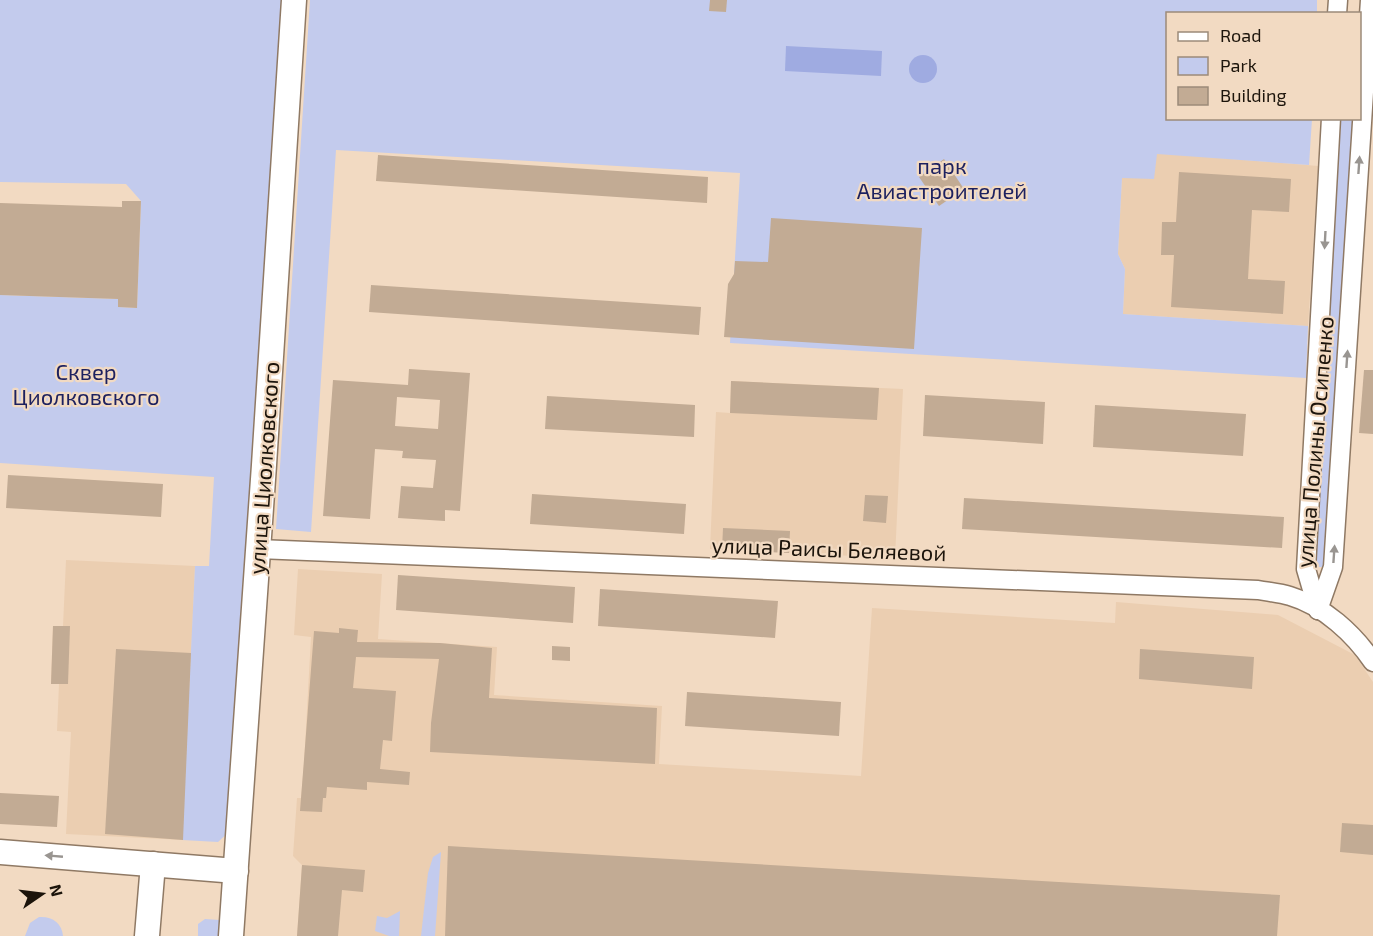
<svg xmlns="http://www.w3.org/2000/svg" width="1373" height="936" font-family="'Exo 2',sans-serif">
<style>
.built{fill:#ebceb1}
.green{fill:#c3cbed}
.water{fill:#9fabe1}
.building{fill:#c2ab94;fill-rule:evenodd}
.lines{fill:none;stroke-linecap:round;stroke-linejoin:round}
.street-casing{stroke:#8f7964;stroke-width:21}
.secondary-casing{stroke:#8f7964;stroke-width:27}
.street{stroke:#fff;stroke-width:18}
.secondary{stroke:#fff;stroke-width:24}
.oneway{fill:#999591}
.labels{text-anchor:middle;stroke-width:4.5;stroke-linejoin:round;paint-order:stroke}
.park-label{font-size:22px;fill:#1d215f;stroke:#f2dac2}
.street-label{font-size:22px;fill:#1c140b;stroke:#f2dac2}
</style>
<rect width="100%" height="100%" fill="#f2dac2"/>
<g class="built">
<polygon points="1157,153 1318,166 1308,326 1123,314 1125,269 1118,254 1122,177"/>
<polygon points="731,381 903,389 895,558 710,549 716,412 730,413"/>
<polygon points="66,560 195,566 183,840 66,834 71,732 57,731 59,684 51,684 53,626 63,626"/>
<polygon points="298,569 382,574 378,639 497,647 494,695 662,706 659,764 861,776 872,608 1115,623 1116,602 1278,615 1355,655 1373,682 1373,936 297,936 302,865 293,856 297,798 301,798 304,764 311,637 294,635"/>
</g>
<g class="green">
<polygon points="0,0 284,0 232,829 218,842 182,840 195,566 209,566 214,477 0,463 0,295 118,299 118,307 137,308 141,201 126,184 0,182"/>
<polygon points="310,0 1317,0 1317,13 1168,14 1168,118 1312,119 1309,165 1157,154 1154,179 1122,178 1118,254 1125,269 1123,314 1308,326 1306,378 730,343 740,173 336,150 311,532 276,529"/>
<polygon points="1341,119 1356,119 1329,556 1323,567 1315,567 1313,563"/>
<polygon points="441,852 435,936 421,936 428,873 433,857"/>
<polygon points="400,911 399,936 389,936 375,931 377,916 387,918"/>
<path d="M39,917c13,-1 23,6 24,19h-38l5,-13z"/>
<polygon points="205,919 220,920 218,936 198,936 198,924"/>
</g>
<g class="water">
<polygon points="786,46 882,51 881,76 785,71"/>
<circle cx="923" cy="69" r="14"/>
</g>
<g class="building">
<polygon points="710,0 727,0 726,12 709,11"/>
<polygon points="378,155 708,177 707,203 376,181"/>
<polygon points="944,159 964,189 939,206 919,177"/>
<polygon points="1179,172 1291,179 1289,212 1252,210 1248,279 1285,281 1283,314 1171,307 1174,255 1161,255 1162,222 1176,222"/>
<polygon points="122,201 141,201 137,308 118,307 118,299 0,295 0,203 122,207"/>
<polygon points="771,218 922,228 914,349 724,337 728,284 734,274 735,261 768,262"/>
<polygon points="371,285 701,307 699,335 369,312"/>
<path d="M409,369l61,4 -10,138 -15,-1v11l-47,-3 3,-32 32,2 3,-28 -34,-2 1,-7 -28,-2 -5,70 -47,-3 10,-136 75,5zM397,397l43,3 -2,29 -43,-3z"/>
<polygon points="1364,370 1373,370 1373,434 1359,433"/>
<polygon points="731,381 879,388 877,420 730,413"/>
<polygon points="925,395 1045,402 1043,444 923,436"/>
<polygon points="547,396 695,405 694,437 545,429"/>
<polygon points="1095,405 1246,414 1243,456 1093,447"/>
<polygon points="8,475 163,484 161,517 6,508"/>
<polygon points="532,494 686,504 684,534 530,524"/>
<polygon points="865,495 888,496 886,523 863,521"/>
<polygon points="964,498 1284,517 1282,548 962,529"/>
<polygon points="723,528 790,531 789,553 722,550"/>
<polygon points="398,575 575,587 573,623 396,610"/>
<polygon points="600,589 778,601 775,638 598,626"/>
<polygon points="53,626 70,626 68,684 51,684"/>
<polygon points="339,628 358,630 357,642 440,643 492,648 489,698 657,708 655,764 430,752 431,723 439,659 356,657 353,688 396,691 392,741 383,740 380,769 410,772 409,785 367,782 367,790 327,787 326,798 323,798 322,812 300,811 314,631 339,633"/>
<polygon points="552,646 570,647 570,661 552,660"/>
<polygon points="116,649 191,653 183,840 105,834"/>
<polygon points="1140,649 1254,657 1252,689 1139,679"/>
<polygon points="687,692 841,702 839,736 685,726"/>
<polygon points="0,793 59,796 57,827 0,824"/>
<polygon points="1342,823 1373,825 1373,855 1340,852"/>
<polygon points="448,846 1280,895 1277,936 445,936"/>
<polygon points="302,865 365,870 363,892 342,890 338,936 297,936"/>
</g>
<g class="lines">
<defs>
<g id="street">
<polyline points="1337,14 1338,0"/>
<path d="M258,549l1000,41c11,2 22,3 32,6 34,10 64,38 83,66"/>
<polyline points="1318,610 1333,567 1370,0"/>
<polyline points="1318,610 1306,569 1331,118"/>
</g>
<g id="secondary">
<polyline points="0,852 236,871"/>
<polyline points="147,936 153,864"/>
<polyline points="231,936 264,465 294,0"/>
</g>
</defs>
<use href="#street" class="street-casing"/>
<use href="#secondary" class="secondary-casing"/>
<use href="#street" class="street"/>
<use href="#secondary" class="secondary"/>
</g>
<defs><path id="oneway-solid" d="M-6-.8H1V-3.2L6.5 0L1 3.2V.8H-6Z" transform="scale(1.5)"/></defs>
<g class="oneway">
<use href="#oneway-solid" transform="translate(1359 165) rotate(-86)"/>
<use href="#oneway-solid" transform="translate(1325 240) rotate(93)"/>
<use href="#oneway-solid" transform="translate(1347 359) rotate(-86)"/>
<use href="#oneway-solid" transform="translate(1334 554) rotate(-86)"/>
<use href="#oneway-solid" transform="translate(54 856) rotate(-175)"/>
</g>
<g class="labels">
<g class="park-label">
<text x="942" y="174">парк<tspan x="942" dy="25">Авиастроителей</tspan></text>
<text x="86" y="380">Сквер<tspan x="86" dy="25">Циолковского</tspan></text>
</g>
<g class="street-label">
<text transform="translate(1315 442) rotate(-85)" y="8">улица Полины Осипенко</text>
<text transform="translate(264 468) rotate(-86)" y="8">улица Циолковского</text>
<text transform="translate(829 549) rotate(2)" y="8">улица Раисы Беляевой</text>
</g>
</g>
<rect x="1166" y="12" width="195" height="108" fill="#f2dac2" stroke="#9c8b79" stroke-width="1.5"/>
<rect x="1178" y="32" width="30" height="9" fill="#ffffff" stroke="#9c8b79" stroke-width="1.5"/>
<text x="1220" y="42" font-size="18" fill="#1c140b">Road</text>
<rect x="1178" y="57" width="30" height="18" fill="#c3cbed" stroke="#9c8b79" stroke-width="1.5"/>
<text x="1220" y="72" font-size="18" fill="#1c140b">Park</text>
<rect x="1178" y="87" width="30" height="18" fill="#c2ab94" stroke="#9c8b79" stroke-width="1.5"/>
<text x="1220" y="102" font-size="18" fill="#1c140b">Building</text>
<g transform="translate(42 894) rotate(76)" stroke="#f2dac2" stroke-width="4.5" paint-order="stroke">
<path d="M0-4.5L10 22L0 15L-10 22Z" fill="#1c140b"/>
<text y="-9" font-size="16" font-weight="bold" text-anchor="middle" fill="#1c140b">N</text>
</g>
</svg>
